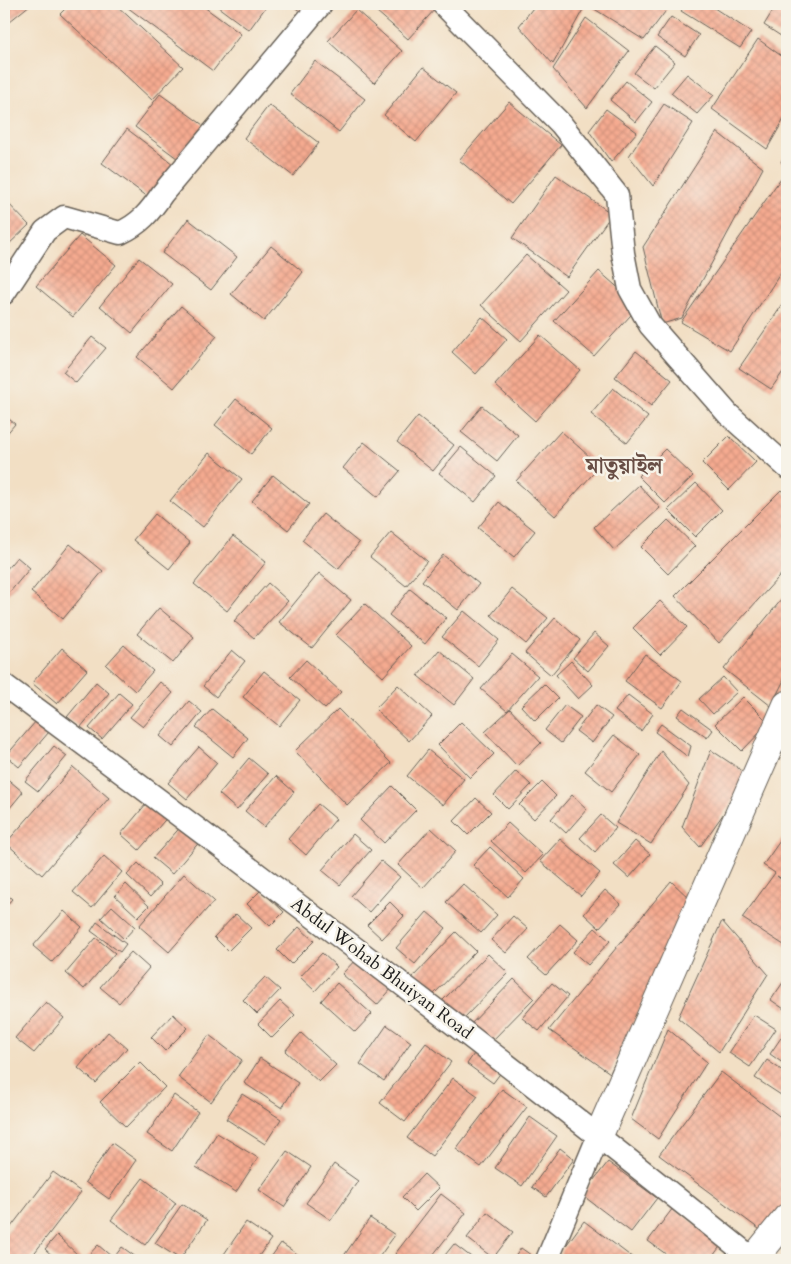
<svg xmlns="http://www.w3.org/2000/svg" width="791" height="1264" font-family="Cardo,'Noto Serif Bengali',serif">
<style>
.building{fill:url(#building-cross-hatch)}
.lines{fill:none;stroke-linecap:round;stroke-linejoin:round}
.minor-casing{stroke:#676057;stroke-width:25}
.tertiary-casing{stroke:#676057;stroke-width:30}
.minor{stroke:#fff;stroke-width:22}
.tertiary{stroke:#fff;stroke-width:28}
.labels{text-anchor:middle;stroke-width:5;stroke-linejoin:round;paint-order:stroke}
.street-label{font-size:18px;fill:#1c1c1c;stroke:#f7f3e8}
.district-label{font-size:22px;font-weight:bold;fill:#684e45;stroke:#f7f3e8}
</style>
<defs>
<pattern id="building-cross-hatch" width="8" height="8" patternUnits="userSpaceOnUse" patternTransform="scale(1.25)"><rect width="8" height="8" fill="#f5aa90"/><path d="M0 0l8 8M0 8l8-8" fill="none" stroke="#d1927c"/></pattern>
</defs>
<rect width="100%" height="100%" fill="#f7f3e8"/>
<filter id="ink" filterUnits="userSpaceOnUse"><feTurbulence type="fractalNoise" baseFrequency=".02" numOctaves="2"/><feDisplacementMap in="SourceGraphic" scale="10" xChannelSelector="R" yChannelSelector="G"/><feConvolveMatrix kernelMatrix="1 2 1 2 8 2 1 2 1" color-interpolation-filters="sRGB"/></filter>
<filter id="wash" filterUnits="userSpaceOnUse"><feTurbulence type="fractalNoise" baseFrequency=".0096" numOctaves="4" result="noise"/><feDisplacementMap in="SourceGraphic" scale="20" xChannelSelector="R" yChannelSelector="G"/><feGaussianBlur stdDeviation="1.12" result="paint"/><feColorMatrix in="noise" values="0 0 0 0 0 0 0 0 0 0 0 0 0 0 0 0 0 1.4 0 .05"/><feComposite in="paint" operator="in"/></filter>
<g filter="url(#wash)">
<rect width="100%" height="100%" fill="#f2dfc4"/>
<g id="blocks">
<g class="building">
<polygon points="4,4 31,4 4,26"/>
<polygon points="70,4 115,4 183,67 152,100 60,14"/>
<polygon points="123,4 200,4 241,34 213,71"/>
<polygon points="214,4 268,4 249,30"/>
<polygon points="290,4 312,4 304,14"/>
<polygon points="368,4 431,4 436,8 408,39"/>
<polygon points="536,4 586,4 553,64 519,26"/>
<polygon points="589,4 671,4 644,40 588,5"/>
<polygon points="686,4 708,4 751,32 740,48 681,11"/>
<polygon points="777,4 787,4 787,40 764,25"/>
<polygon points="356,10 402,51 374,83 328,41"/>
<polygon points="671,17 699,35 685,56 657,37"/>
<polygon points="586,18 629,51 587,108 553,69"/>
<polygon points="758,39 787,60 787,114 767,149 712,109"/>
<polygon points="655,46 675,62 654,88 634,73"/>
<polygon points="315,61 365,99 339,132 290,94"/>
<polygon points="423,67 456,93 416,142 384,115"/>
<polygon points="687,74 714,95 697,114 671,93"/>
<polygon points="626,81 652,102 636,122 610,100"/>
<polygon points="160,94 210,130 185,164 135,127"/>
<polygon points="509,102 561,145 511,204 459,160"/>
<polygon points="664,104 693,123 653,186 629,156"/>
<polygon points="269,105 319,143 293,176 244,138"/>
<polygon points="606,109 637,132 611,162 589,131"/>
<polygon points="127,129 177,167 152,200 102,163"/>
<polygon points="717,132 763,168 682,318 662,324 643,247"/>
<polygon points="787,150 787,166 781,162"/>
<polygon points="556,175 612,214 567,277 512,238"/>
<polygon points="781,178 787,182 787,263 730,351 681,322"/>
<polygon points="4,199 29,225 7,246 4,242"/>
<polygon points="188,219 237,257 211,290 162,253"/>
<polygon points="80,235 116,265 73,317 36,286"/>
<polygon points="271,246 303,272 264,321 231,294"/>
<polygon points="526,255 566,290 521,341 481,305"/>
<polygon points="139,258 172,284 132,333 100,306"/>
<polygon points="599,271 639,306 594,356 554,321"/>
<polygon points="787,298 787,366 771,389 739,368"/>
<polygon points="181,306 217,336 174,388 137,357"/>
<polygon points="482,317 507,339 476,374 452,352"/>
<polygon points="540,335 580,370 535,421 495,385"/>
<polygon points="92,337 106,348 76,383 63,372"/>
<polygon points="636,351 672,380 651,406 615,377"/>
<polygon points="613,388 648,417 627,443 591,414"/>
<polygon points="236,399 272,428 251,454 215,425"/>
<polygon points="482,406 518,435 497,461 461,432"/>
<polygon points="4,415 15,424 4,437"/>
<polygon points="418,416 454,445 433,471 397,442"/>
<polygon points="561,431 600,466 555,516 516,481"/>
<polygon points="729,436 756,462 729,490 702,463"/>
<polygon points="364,442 400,471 378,497 343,468"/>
<polygon points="461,447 496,476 475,502 439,473"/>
<polygon points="665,449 693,476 665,503 638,476"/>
<polygon points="209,453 242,479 203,527 170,501"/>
<polygon points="273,475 309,504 288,530 252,501"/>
<polygon points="696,483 722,510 695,537 668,510"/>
<polygon points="639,485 660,508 614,550 594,527"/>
<polygon points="781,490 787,496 787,568 719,643 675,596"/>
<polygon points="499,502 535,531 514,557 478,528"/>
<polygon points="155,514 190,543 169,569 133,540"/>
<polygon points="323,514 359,543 338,569 302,540"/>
<polygon points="668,520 695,546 668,574 641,547"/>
<polygon points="391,532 427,561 406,586 370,557"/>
<polygon points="233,536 266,562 227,611 194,584"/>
<polygon points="70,544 103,571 63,619 31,592"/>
<polygon points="443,555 479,584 458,610 422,581"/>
<polygon points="17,557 30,568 4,599 4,572"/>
<polygon points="319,573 351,600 312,648 279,622"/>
<polygon points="268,583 288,601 254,638 234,621"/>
<polygon points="410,589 446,618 425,644 389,615"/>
<polygon points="512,589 548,618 526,644 491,615"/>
<polygon points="787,593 787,674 771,706 724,669"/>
<polygon points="660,601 687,627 660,655 633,628"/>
<polygon points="365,604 411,646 383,677 336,635"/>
<polygon points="159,608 194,637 173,663 137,634"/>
<polygon points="464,611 499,640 478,666 442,637"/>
<polygon points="555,618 580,640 551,675 525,653"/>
<polygon points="594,633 609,646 588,671 573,658"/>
<polygon points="124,645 153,671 135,691 106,665"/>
<polygon points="62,648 87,670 57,704 32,683"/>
<polygon points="232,650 245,661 216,697 203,686"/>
<polygon points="439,650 474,679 454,705 418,676"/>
<polygon points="512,654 538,676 507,711 481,689"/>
<polygon points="645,654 682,681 662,708 625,681"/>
<polygon points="306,660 341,692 325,709 290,677"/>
<polygon points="571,661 593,685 578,699 556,675"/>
<polygon points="264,671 300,700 279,726 243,697"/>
<polygon points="723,677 737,692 713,714 699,699"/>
<polygon points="96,682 109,693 80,728 67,717"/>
<polygon points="160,682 173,693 143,727 130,717"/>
<polygon points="544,684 558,698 535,721 521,706"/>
<polygon points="398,685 432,716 409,741 375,709"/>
<polygon points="119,693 132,704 102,739 89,728"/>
<polygon points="628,695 653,714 641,731 615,711"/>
<polygon points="743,697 769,723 742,751 715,724"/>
<polygon points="189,701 202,712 173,747 160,736"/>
<polygon points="565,705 581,717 561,743 545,730"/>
<polygon points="596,705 612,717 592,743 576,731"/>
<polygon points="683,708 713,730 707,738 677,716"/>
<polygon points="212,709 248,738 233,757 196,727"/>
<polygon points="338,709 391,763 347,805 295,751"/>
<polygon points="510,709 541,743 517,766 485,732"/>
<polygon points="36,721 49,732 19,767 6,756"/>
<polygon points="461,722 494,754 470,778 438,745"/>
<polygon points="661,724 691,746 688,757 655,732"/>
<polygon points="614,735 640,755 611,792 585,771"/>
<polygon points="54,746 67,756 38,791 25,781"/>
<polygon points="199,747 217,763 187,799 168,783"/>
<polygon points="428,750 464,779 443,805 407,776"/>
<polygon points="711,750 750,776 700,847 682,827"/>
<polygon points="661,751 689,785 651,844 616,823"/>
<polygon points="249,758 268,774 237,810 219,794"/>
<polygon points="73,767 109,798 42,875 6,843"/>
<polygon points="516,771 531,785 508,809 494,795"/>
<polygon points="4,776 23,792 4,815"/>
<polygon points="276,776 294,792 264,827 245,811"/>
<polygon points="542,782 556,796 534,819 519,805"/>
<polygon points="392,786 416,810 384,843 360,820"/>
<polygon points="572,795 587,809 566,833 551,819"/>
<polygon points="151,798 170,814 139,850 121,834"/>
<polygon points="476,798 491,812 468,835 454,821"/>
<polygon points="318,804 336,819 306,855 288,839"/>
<polygon points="601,815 616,828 595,852 580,838"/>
<polygon points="184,823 202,839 172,874 153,858"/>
<polygon points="508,823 543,855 526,873 491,841"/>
<polygon points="431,828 456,851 423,888 398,865"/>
<polygon points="787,831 787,882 777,876 787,884 787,947 742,918 775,873 763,865"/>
<polygon points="353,834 371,850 340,885 322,870"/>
<polygon points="560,839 600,873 581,896 540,861"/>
<polygon points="635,841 650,854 629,878 614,865"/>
<polygon points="490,847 524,879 508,897 473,865"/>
<polygon points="104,856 122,872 92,908 73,892"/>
<polygon points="381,861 400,877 369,912 351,896"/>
<polygon points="138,863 161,885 150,897 127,875"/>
<polygon points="184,874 214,901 169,952 139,926"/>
<polygon points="671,881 691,900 610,1073 549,1030"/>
<polygon points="126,884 149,906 138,917 115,896"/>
<polygon points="463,884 497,915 481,933 446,902"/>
<polygon points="261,890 284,912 270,926 247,904"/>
<polygon points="605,890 621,904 599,928 584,914"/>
<polygon points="4,892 12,899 4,908"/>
<polygon points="390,902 404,916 382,939 367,925"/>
<polygon points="112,906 135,927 124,939 101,918"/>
<polygon points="64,911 82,927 52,962 33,946"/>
<polygon points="427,912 446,928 415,964 396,948"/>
<polygon points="236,914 251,928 228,951 214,937"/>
<polygon points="513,916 528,929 506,953 491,940"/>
<polygon points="722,921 768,974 719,1052 678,1018"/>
<polygon points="97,922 126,944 120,952 91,931"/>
<polygon points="560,924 578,940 546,975 528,959"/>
<polygon points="299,927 314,941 291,964 277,950"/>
<polygon points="595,928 610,941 588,965 573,952"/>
<polygon points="456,932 476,951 430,998 411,979"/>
<polygon points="96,938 115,953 84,989 66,973"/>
<polygon points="131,952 149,968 119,1003 100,987"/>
<polygon points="322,953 337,967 315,991 300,977"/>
<polygon points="488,954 508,973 462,1020 442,1001"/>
<polygon points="359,956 393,987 377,1005 342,974"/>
<polygon points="265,977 280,990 257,1014 243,1000"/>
<polygon points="514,979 534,998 488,1045 469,1026"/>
<polygon points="784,981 787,983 787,1011 771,1000"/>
<polygon points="337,983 372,1014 355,1032 321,1001"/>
<polygon points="552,983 568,996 539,1031 522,1018"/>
<polygon points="280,1001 295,1015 272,1038 258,1024"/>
<polygon points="46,1002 64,1018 34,1053 15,1038"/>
<polygon points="173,1014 188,1028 165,1051 151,1037"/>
<polygon points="754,1015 776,1029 750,1067 729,1053"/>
<polygon points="387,1025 411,1042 384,1081 360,1064"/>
<polygon points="668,1029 707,1062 658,1139 631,1119"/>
<polygon points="787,1029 787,1066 770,1054"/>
<polygon points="108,1032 127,1048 96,1083 78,1068"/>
<polygon points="301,1033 336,1065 319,1082 285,1051"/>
<polygon points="209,1035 242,1060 211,1102 178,1077"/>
<polygon points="426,1043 451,1062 405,1122 380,1103"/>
<polygon points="478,1048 505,1067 493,1083 467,1064"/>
<polygon points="260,1058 298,1083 282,1108 244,1083"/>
<polygon points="767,1060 787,1074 787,1085 781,1095 755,1078"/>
<polygon points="140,1062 165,1087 126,1127 100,1102"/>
<polygon points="721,1072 787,1122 787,1200 763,1232 659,1155"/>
<polygon points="453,1078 478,1096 432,1156 407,1138"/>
<polygon points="502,1089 527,1107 481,1167 456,1149"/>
<polygon points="242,1094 281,1119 265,1144 226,1119"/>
<polygon points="174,1095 198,1112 172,1151 147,1134"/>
<polygon points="530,1117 557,1136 522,1186 495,1168"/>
<polygon points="217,1133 258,1158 236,1192 196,1167"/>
<polygon points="112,1143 136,1160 109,1199 85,1182"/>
<polygon points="560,1148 574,1159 546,1197 532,1187"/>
<polygon points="287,1151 311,1167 284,1207 259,1190"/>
<polygon points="608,1162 657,1198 631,1232 582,1195"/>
<polygon points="334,1164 358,1181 331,1220 306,1203"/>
<polygon points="53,1172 81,1192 29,1260 4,1260 4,1236"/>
<polygon points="424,1174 439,1188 416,1211 402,1197"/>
<polygon points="143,1178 176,1203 145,1245 111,1220"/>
<polygon points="441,1194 466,1213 429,1260 403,1260 395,1254"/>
<polygon points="182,1204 207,1220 180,1259 155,1243"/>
<polygon points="673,1208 722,1244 710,1260 674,1260 648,1241"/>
<polygon points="487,1212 513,1232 493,1258 467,1238"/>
<polygon points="370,1218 395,1235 377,1260 347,1260 343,1257"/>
<polygon points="584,1221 633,1258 631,1260 567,1260 559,1255"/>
<polygon points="246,1222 271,1239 256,1260 220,1260"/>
<polygon points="57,1235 81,1258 79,1260 57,1260 45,1249"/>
<polygon points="281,1243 306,1260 269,1260"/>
<polygon points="454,1244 475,1260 441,1260"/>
<polygon points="98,1245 112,1257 109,1260 84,1260"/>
<polygon points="122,1247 140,1260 112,1260"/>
<polygon points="521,1248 538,1260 513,1260"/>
</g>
</g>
</g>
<g filter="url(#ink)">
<use href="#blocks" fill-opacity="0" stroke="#676057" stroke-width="1"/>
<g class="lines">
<defs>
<g id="minor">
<polyline points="443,4 561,124 617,195 623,253 630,289 650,325 728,414 787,467"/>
<path d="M4,293l41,-62 19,-14 56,16c20,-9 30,-21 42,-39l159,-190"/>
<path d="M4,685c253,187 504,377 750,575"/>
<polyline points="547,1260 599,1135"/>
</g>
<g id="tertiary">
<polyline points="599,1135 787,705"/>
<polyline points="753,1260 787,1218"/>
</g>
</defs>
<use href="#minor" class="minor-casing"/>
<use href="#tertiary" class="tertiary-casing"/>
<use href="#minor" class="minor"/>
<use href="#tertiary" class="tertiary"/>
</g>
</g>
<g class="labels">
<g class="street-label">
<text transform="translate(382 968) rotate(37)" y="6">Abdul Wohab Bhuiyan Road</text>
</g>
<g class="district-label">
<text x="624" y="473">মাতুয়াইল</text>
</g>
</g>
<rect width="791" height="1264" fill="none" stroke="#f7f3e8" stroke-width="20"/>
</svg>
